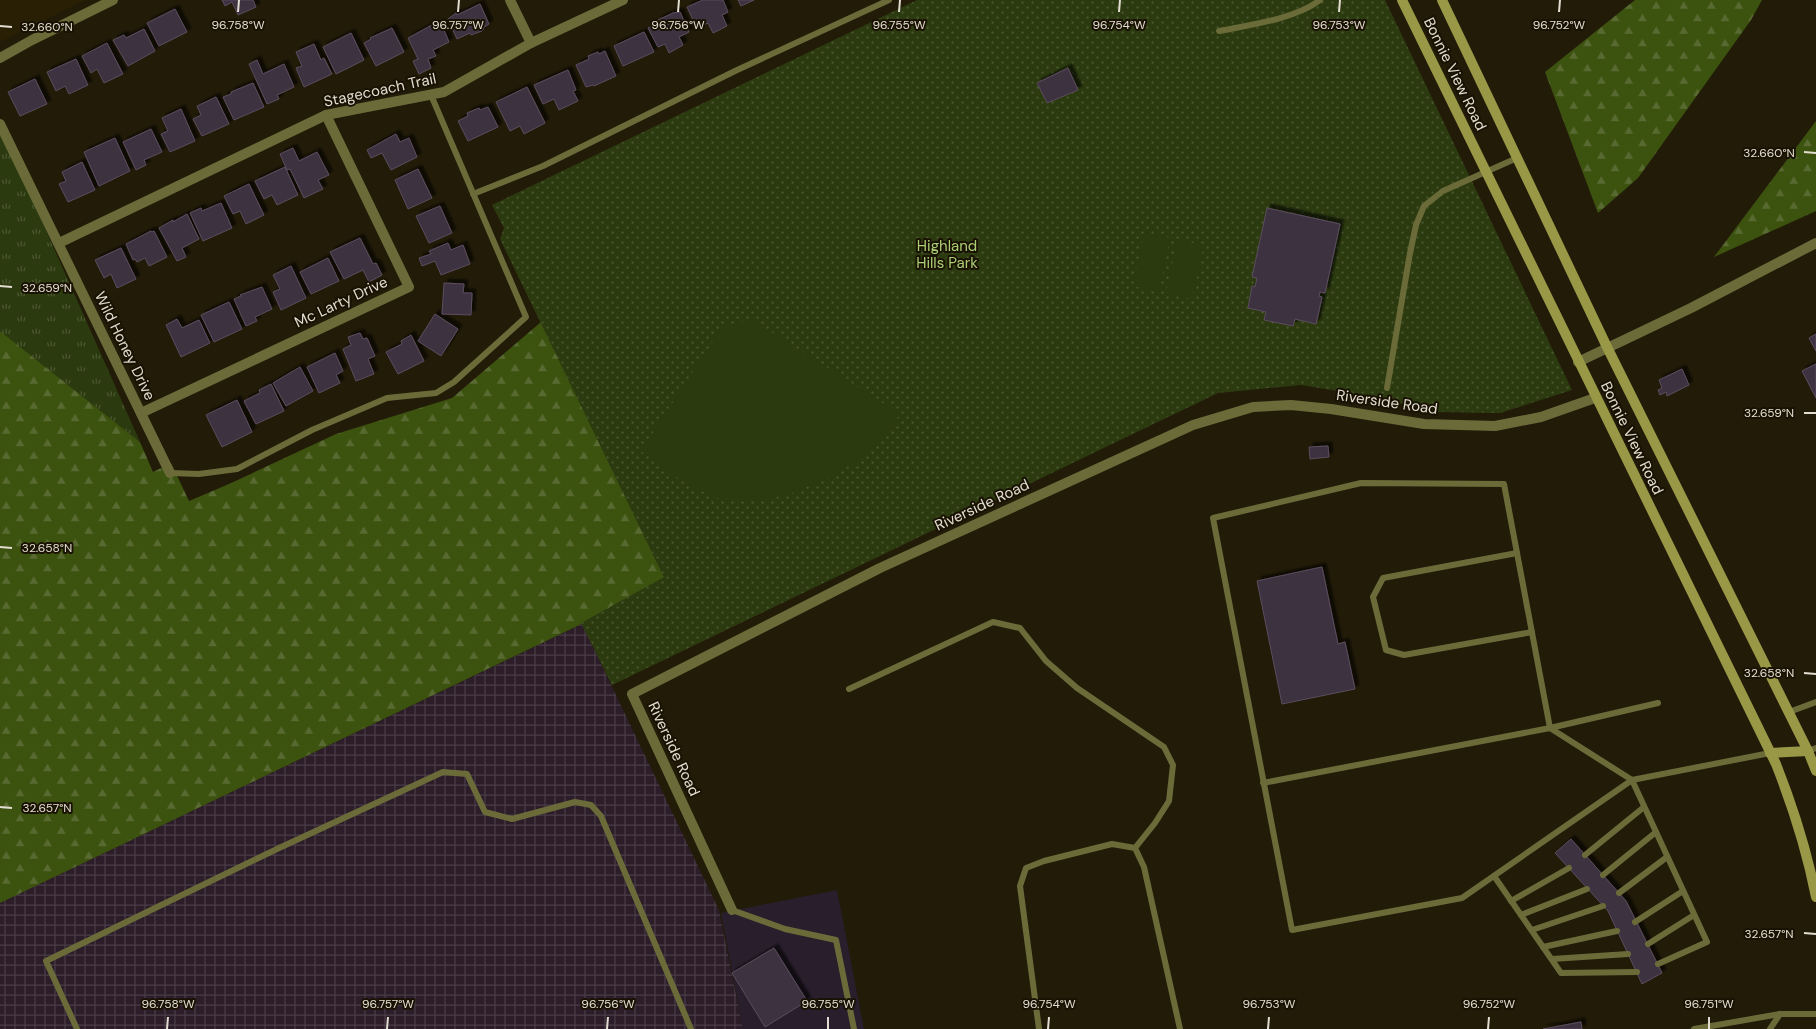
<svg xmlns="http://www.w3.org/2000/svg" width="1816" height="1029" font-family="'DM Sans',sans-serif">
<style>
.commercial{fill:#291e2c}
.industrial{fill:url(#industrial-grid)}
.built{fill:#291f05}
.grass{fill:url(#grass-tufts)}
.forest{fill:url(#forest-firs)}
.park{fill:url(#park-dots)}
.pitch{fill:#2c3b0f}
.building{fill:#3d3040;stroke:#5c4d5f;filter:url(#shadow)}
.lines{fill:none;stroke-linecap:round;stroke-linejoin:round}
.lane{stroke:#6b6b3a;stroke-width:6}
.street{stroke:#6b6b3a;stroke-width:10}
.secondary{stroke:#999846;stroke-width:10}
.ticks{fill:none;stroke:#e2ddd1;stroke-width:2}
.labels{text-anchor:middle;stroke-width:4;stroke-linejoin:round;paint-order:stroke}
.street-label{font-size:15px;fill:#e2ddd1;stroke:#191102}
.park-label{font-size:15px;fill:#accf75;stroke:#191102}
.ticks-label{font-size:12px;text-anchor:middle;fill:#e2ddd1;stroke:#191102;stroke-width:4;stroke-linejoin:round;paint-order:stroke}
</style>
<defs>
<pattern id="industrial-grid" width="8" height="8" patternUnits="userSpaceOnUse" patternTransform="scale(1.25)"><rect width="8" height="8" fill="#2c1d28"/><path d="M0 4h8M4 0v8" fill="none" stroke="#4a3d46"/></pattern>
<pattern id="grass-tufts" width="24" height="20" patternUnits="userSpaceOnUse" patternTransform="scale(1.25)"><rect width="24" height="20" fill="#2c3b0f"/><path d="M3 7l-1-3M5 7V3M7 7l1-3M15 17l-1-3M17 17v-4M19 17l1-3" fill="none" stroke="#4a5731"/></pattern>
<pattern id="forest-firs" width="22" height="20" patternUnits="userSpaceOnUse" patternTransform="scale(1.25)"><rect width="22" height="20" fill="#3c520f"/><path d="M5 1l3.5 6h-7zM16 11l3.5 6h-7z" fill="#586a31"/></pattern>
<pattern id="park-dots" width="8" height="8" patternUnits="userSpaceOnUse" patternTransform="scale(1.25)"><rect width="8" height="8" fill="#2c3b0f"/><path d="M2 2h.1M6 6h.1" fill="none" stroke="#4a5731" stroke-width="1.8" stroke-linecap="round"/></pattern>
<filter id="shadow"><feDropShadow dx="4" dy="-4" stdDeviation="1" flood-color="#0009"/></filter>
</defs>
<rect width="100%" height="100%" fill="#221b08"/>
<polygon class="commercial" points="837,890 864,1029 743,1029 721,913"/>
<polygon class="industrial" points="582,624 719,910 743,1029 0,1029 0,903"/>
<polygon class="built" points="0,0 86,0 0,42"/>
<polygon class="grass" points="0,127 140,442 0,331"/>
<g class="forest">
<polygon points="1635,0 1762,0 1751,20 1638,178 1598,213 1545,72"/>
<polygon points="1816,121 1816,211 1714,257"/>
<polygon points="541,322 667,583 0,903 0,331 140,442 153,472 171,463 189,501 229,484 336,434 452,398"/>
</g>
<polygon class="park" points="917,0 1385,0 1572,390 1500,413 1437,412 1363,395 1301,385 1218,393 612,685 581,623 664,577 500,239 504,228 492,205"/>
<g class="pitch">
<polygon points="1144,232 1170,238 1159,292 1133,286"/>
<polygon points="1177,240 1204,245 1192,299 1166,294"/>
<polygon points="752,320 900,414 885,436 863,457 831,477 792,493 765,500 717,498 685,483 641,451 723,326"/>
</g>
<g class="building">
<polygon points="222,0 253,0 256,7 238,15 232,2 225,6"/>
<polygon points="703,0 723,0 728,12 722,15 727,26 713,33 708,23 697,28 687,7"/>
<polygon points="738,0 754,0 741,6"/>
<polygon points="480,4 489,24 483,28 484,29 482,31 471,35 470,33 457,39 448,19 456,13 457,15"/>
<polygon points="175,9 187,32 159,46 147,23"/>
<polygon points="680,12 689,32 679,37 683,45 669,53 665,44 658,47 648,28 659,22 658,20 673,13"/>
<polygon points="441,23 449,42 433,50 436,56 428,59 431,68 419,74 413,61 418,59 408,38 432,25 432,27"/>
<polygon points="392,28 404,52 376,66 364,43 371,39 370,38"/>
<polygon points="144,29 155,51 128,66 113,40 124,35 126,38"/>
<polygon points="644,32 654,52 623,66 614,46"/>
<polygon points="351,33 364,60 336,74 323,47"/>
<polygon points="107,43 123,74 104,83 97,69 91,73 82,56"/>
<polygon points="314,44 321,60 324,58 332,74 304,87 296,68 302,66 296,52"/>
<polygon points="605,51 616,76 594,86 593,85 586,87 576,65 589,59 588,56 598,52 599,54"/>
<polygon points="76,59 88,85 69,94 65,86 56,91 47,72"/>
<polygon points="257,60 263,74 284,64 294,87 277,95 279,99 267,104 249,64"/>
<polygon points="1068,68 1078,90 1047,103 1037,83"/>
<polygon points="568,70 576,90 573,91 578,101 559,110 554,99 543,104 534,85"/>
<polygon points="35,79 47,104 20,116 8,92"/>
<polygon points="253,83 264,107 234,120 223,97 231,94 231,92"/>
<polygon points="527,87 545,123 524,134 520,126 510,131 496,102"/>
<polygon points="216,97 229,124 202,136 193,119 201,115 197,106"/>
<polygon points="488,107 498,127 468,141 458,121 468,116 467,113 479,108 480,110"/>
<polygon points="181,109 195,141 170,152 161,134 168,131 162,118"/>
<polygon points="151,129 162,152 144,160 146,165 136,170 123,142"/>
<polygon points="396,134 400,142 409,138 417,157 391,170 382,153 371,158 367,150"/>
<polygon points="115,138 130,171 99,186 84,152"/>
<polygon points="293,148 299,161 317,152 329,175 318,180 323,189 304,198 290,169 287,170 280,154"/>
<polygon points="82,162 95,190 68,202 59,184 66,181 62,172"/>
<polygon points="285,167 298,195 277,205 272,195 264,199 255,181"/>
<polygon points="418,169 432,198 408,209 395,180"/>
<polygon points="249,184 264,215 246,224 240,211 233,214 224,196"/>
<polygon points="221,203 232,228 203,241 190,213 201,208 202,211"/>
<polygon points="440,206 452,233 429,243 416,216"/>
<polygon points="1267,208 1340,224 1325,293 1320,292 1319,296 1322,297 1316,324 1295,319 1293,326 1264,320 1266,312 1248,308 1252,286 1255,287 1257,278 1252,277"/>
<polygon points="187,214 199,239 182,248 186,257 177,261 159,228 173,220 173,222"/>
<polygon points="151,231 152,232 154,231 167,257 149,266 145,258 137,262 135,259 133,260 126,244"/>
<polygon points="360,238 373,264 376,263 382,275 369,282 363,270 344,279 330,252"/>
<polygon points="448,243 451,250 463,245 470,264 441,275 435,261 422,266 419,258 431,254 429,251"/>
<polygon points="121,248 136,279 117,288 111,274 104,278 95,260"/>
<polygon points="328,258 339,281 311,294 300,272"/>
<polygon points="291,266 306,298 281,310 273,292 280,289 273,275"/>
<polygon points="444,283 464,284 463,293 472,293 471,315 442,314"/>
<polygon points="262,287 272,309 255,317 257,321 246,326 234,299 241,296 240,295"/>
<polygon points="229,302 242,329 214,342 201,315"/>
<polygon points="435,314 458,329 441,356 418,341"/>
<polygon points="177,319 182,328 199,320 210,343 181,357 166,325"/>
<polygon points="360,333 363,339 367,338 375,356 368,359 374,374 356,381 343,349 351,345 348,337"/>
<polygon points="1816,334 1816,351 1809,338"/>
<polygon points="411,335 424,361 398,374 386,352 402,344 401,341"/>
<polygon points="335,353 343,371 336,375 340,383 319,393 307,367"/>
<polygon points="1816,364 1816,398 1802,371"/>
<polygon points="300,367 313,391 286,406 273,383"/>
<polygon points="1682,369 1689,385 1667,396 1666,392 1660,395 1658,390 1662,388 1659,380"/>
<polygon points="271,384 284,411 256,424 244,401 260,393 259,390"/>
<polygon points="237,400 252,432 222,447 206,415"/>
<polygon points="1328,446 1329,457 1310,459 1309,447"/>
<polygon points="1322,567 1338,644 1345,642 1355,689 1282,704 1257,581"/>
<polygon points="1571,839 1626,901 1662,973 1642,984 1608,911 1555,853"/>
<polygon points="774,948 807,1001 765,1027 732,973"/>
<polygon points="1581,1022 1582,1029 1543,1029"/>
</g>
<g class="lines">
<g class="lane">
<path d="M1219,31c30,-6 77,-12 101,-31"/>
<polyline points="473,194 543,166 735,71 889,0"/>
<polyline points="1387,388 1410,253 1416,225 1424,206 1443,191 1517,158"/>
<polyline points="170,473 199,474 237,469 312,430 387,398 436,393 454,382 526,317 431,95"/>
<polyline points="1517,553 1383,578 1373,597 1386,650 1404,655 1532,632"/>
<polyline points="849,689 993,622 1020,628 1046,661 1077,688 1164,747 1173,765 1169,801 1155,823 1135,848"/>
<polyline points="1789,712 1816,702"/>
<polyline points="1808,751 1816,748"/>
<polyline points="1263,783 1550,728 1658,703"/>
<polyline points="1585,855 1644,807"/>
<polyline points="1603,875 1656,832"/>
<polyline points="1494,876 1561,973 1637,972"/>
<polyline points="1619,893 1667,857"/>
<polyline points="1511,901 1569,868"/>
<polyline points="732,910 785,929 836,940 854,1029"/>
<polyline points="1521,915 1587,889"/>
<polyline points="1635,922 1683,891"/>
<polyline points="1532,930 1603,906"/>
<polyline points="1648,944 1694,915"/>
<polyline points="1543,947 1617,931"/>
<polyline points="1552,959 1628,954"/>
<polyline points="1658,964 1707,942 1632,780 1462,898 1292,930 1213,518 1361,483 1504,484 1550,728 1632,780 1770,753"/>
<polyline points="77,1029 46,961 277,849 443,772 467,774 485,812 512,819 575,802 591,805 601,816 691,1029"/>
<polyline points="1039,1029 1020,886 1026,868 1044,861 1112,844 1135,848 1144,867 1180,1029"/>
<polyline points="1694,1029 1780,1014 1816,1014"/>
<polyline points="1770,1029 1780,1014"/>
</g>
<g class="street">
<polyline points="510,0 531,43"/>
<polyline points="0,58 32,40 113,0"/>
<polyline points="0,124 170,473"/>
<polyline points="59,243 326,115 444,92 531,43 623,0"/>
<polyline points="1578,362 1691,308 1816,243"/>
<polyline points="141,413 409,287 326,115"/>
<polyline points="732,910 632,694 880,568 1193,425 1253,407 1291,405 1331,409 1424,424 1495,426 1541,417 1595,398"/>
</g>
<g class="secondary">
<path d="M1402,0l374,764c17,43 31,87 40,133"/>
<polyline points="1442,0 1607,347 1808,751 1816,771"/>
<polyline points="1770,753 1808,751"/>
</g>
</g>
<path class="ticks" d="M238,12l1,-12M458,12l1,-12M678,12l1,-12M899,12l1,-12M1119,12l1,-12M1339,12l1,-12M1559,12l1,-12M0,26l12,1M1804,152l12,1M0,286l12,1M1804,413h12M0,547l12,1M1804,673l12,1M0,807l12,1M1804,933l12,1M167,1029l1,-12M387,1029l1,-12M607,1029l1,-12M828,1029v-12M1048,1029l1,-12M1268,1029l1,-12M1488,1029l1,-12M1709,1029v-12"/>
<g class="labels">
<g class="street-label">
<text transform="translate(1455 74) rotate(64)" y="5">Bonnie View Road</text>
<text transform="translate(380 90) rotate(-12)" y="5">Stagecoach Trail</text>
<text transform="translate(341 302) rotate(-25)" y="5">Mc Larty Drive</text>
<text transform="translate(125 346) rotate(64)" y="5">Wild Honey Drive</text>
<text transform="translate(1387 402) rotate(8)" y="5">Riverside Road</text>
<text transform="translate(1632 438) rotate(64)" y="5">Bonnie View Road</text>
<text transform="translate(982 505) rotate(-25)" y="5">Riverside Road</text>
<text transform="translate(674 749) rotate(65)" y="5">Riverside Road</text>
</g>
<g class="park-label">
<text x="947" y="251">Highland<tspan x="947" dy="17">Hills Park</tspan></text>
</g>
</g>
<g class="ticks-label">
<text x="238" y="29">96.758°W</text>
<text x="458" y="29">96.757°W</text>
<text x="678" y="29">96.756°W</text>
<text x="899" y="29">96.755°W</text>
<text x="1119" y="29">96.754°W</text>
<text x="1339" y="29">96.753°W</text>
<text x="1559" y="29">96.752°W</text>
<text x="47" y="31">32.660°N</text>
<text x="1769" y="157">32.660°N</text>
<text x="47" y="292">32.659°N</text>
<text x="1769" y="417">32.659°N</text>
<text x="47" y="552">32.658°N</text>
<text x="1769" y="677">32.658°N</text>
<text x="47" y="812">32.657°N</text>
<text x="1769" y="938">32.657°N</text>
<text x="168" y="1008">96.758°W</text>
<text x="388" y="1008">96.757°W</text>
<text x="608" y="1008">96.756°W</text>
<text x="828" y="1008">96.755°W</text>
<text x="1049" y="1008">96.754°W</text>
<text x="1269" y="1008">96.753°W</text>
<text x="1489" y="1008">96.752°W</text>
<text x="1709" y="1008">96.751°W</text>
</g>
</svg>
